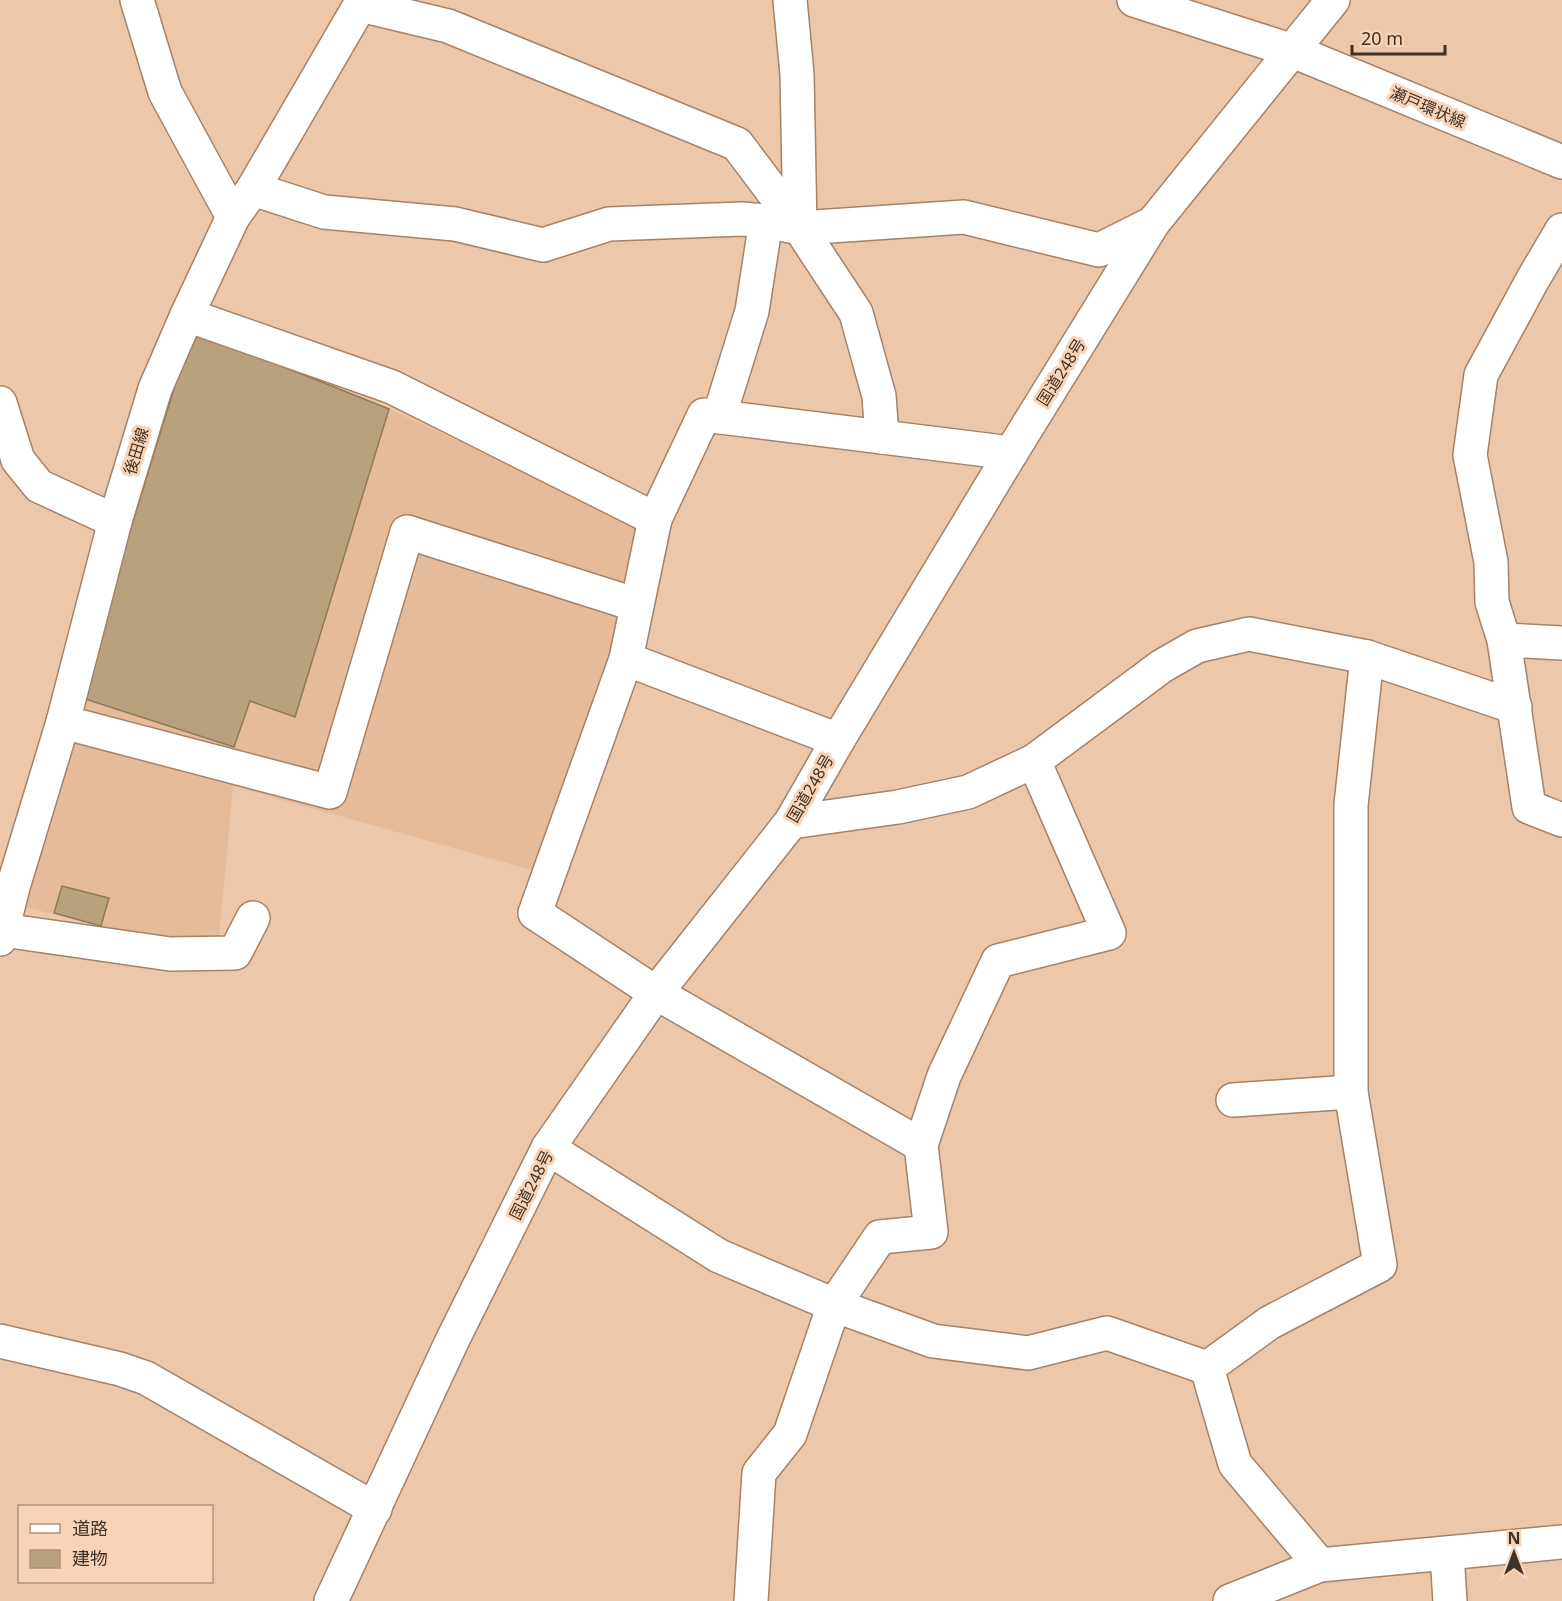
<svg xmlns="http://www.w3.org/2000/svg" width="1562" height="1601" font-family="'Noto Sans','Noto Sans JP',sans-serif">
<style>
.built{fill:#e6bb9a}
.building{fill:#b8a17c;stroke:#907a56;stroke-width:1.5}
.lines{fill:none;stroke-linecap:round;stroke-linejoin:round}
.minor-casing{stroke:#a58268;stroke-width:36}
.major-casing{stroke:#a58268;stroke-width:36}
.highway-casing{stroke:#a58268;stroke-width:36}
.minor{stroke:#fff;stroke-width:33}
.major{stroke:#fff;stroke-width:33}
.highway{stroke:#fff;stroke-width:33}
.labels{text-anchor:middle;stroke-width:6;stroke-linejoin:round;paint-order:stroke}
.street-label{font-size:16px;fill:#3f3125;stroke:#f9d3b7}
</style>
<rect width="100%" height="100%" fill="#ecc7aa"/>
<polygon class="built" points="192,330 389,409 638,524 615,653 536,871 233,786 219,938 170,942 101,926 17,905 79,697"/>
<g class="building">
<polygon points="192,330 389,409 295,717 250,701 234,747 79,697"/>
<polygon points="62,886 109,898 101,926 54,913"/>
</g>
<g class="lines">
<defs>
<g id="minor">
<polyline points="137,0 165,92 233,217"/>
<polyline points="790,0 797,74 800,228"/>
<polyline points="1134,0 1293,51"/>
<polyline points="360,5 448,26 737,144 800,228 856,313 879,396 882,437"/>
<polyline points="253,189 324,212 455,224 543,245 609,224 742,219 766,221 800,228 964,217 1099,250 1153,223"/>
<polyline points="1562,230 1533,279 1481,375 1470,455 1491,562 1492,602 1504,640 1529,807 1562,820"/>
<polyline points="187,315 392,387 655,519"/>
<polyline points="0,403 18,460 39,486 115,521"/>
<polyline points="719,417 752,311 766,221"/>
<polyline points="1504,640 1562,643"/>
<polyline points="626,659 838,740"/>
<polyline points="63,722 330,792 407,532 637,605"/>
<polyline points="791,822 898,807 968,792 1034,761 1162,666 1197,646 1249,634 1367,657 1515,707"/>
<polyline points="3,930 170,954 235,953 253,918"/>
<polyline points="0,939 13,887 63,722 115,521 155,389 187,315 233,217 253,189 363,0"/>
<polyline points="1233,1100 1351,1092"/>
<polyline points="921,1145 656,993 535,913 626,659 655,519 704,415 1011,453"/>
<polyline points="548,1148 719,1256 834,1305 933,1341 1028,1353 1107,1333 1207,1368"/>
<polyline points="0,1341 120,1369 146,1378 375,1509"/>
<polyline points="1207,1368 1269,1323 1380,1265 1351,1092 1351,805 1367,657"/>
<polyline points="1207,1368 1235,1464 1320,1565"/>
<polyline points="1447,1554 1450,1601"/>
<polyline points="751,1601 759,1473 790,1434 834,1305 880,1237 931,1232 921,1145 944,1076 998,961 1109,933 1034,761"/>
<polyline points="1230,1601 1320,1565 1562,1542"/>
</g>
<polyline id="major" points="1293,51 1562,162"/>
<polyline id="highway" points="331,1601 452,1341 548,1148 656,993 791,822 838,740 1011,453 1153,223 1333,0"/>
</defs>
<use href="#minor" class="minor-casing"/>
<use href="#major" class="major-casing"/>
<use href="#highway" class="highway-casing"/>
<use href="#minor" class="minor"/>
<use href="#major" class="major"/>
<use href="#highway" class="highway"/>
</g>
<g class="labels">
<g class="street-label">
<text transform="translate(1428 107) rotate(23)" y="6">瀬戸環状線</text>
<text transform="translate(1061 372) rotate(-58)" y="6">国道248号</text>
<text transform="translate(136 451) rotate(-73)" y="6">後田線</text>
<text transform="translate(810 788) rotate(-60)" y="6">国道248号</text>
<text transform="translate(531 1185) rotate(-63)" y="6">国道248号</text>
</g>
</g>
<rect x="18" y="1505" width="195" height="78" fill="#f9d3b7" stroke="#af927d" stroke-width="1.5"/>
<rect x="30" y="1524" width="30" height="9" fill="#ffffff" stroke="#af927d" stroke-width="1.5"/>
<text x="72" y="1535" font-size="18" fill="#3f3125">道路</text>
<rect x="30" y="1550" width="30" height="18" fill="#b8a17c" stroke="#af927d" stroke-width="1.5"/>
<text x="72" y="1565" font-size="18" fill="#3f3125">建物</text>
<g transform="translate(1514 1553)" stroke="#f9d3b7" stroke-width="4.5" paint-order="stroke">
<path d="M0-4.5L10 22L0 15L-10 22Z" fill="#3f3125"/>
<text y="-9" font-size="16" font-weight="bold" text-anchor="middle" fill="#3f3125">N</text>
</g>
<path d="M1352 45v9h93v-9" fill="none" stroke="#3f3125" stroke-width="3"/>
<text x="1361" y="45" font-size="18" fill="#3f3125" stroke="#f9d3b7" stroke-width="4.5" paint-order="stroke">20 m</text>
</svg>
